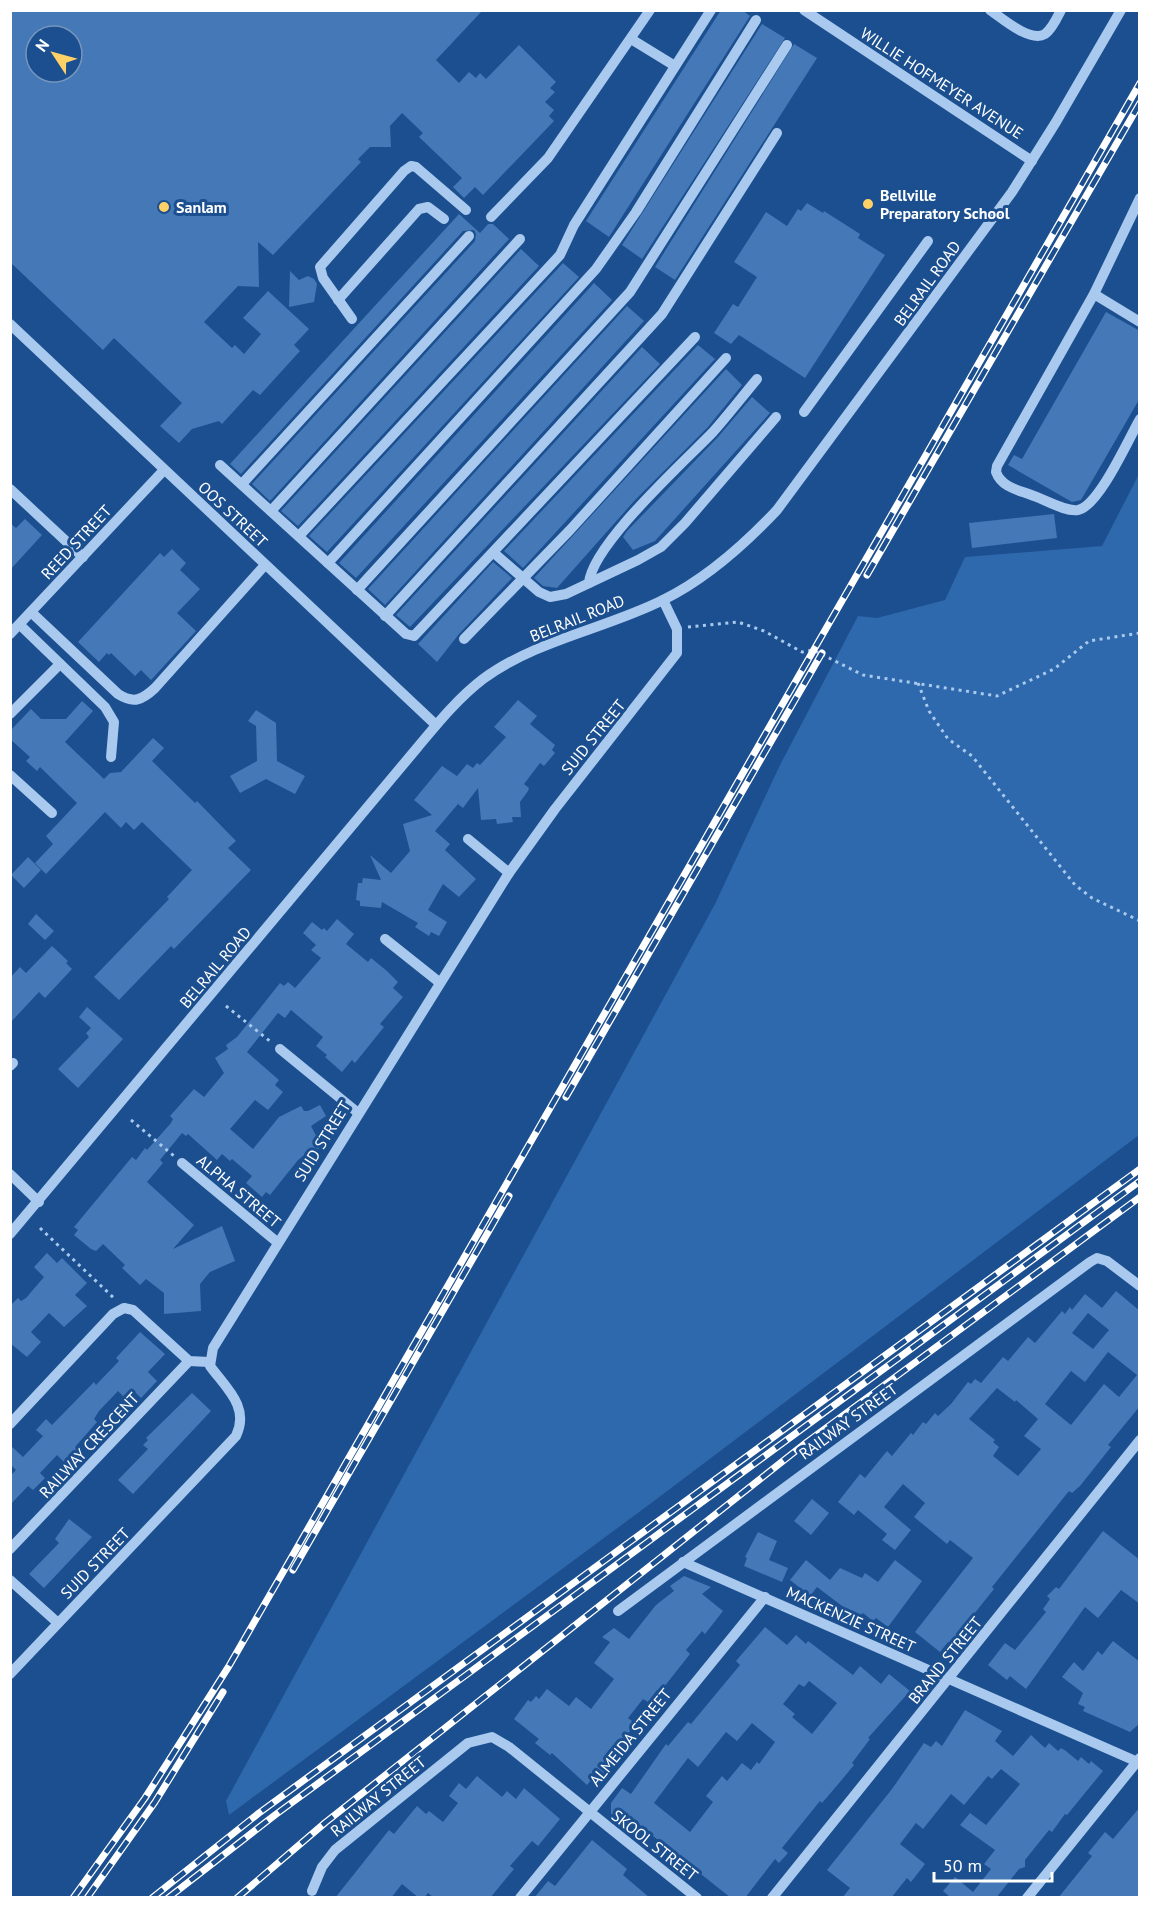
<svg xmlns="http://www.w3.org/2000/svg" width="1150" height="1908" font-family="'PT Sans',sans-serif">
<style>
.green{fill:#2e69ad}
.building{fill:#4478b7;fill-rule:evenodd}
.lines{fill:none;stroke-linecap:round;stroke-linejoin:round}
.path{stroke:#a9c9ee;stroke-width:3;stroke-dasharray:3 4.5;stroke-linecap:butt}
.minor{stroke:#a9c9ee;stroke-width:10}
.rail-casing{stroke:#fff;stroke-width:7}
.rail{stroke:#1b4f8f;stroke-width:4.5;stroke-dasharray:14;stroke-linecap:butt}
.poi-dot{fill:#ffd166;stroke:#1b4f8f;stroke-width:2}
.labels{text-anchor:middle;stroke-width:6;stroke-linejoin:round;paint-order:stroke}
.street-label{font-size:16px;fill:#fff;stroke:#1b4f8f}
.poi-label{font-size:16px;font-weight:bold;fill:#fff;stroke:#1b4f8f;text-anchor:start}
</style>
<rect width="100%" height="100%" fill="#1b4f8f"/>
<polygon class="green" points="1139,474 1139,1135 650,1504 229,1815 226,1801 715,904 779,767 858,616 877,618 945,600 965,557 1102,546"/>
<g class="building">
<path d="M10,10h473l-47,50 23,23 10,-11 7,6 4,-5 6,6 33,-34 37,37 -6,6 5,4 -10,10 9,8 -5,6 5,5 -71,74 -8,-8 -11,11 -11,-11 9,-9 -43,-41 4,-4 -21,-20 -12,13 1,21h-21l-12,12 3,3 -88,93 -15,-13 1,45 -21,-1 -34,36 28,26 3,-3 9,9 17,-20 -18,-16 25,-27 41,38 -15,16 6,6 -40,44 -7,-5 -31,34 -3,-3 -27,8 -13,14 -19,-17 22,-23 -68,-65 -11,12 -93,-88zM36,36h36v36h-36z"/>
<polygon points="721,10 742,10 750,16 609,237 586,221"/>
<polygon points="762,24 785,38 642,259 622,245"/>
<polygon points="794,44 817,58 675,280 655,267"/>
<polygon points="807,203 823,213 824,211 860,234 858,238 885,255 805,378 739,335 731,344 714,333 733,304 738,307 757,277 734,262 766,212 787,226 798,209 801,211"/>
<polygon points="459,214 480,233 488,224 493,224 509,239 270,501 252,484 475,241 476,234 474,230 463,231 241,474 230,464"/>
<polygon points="521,249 539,266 298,526 281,511"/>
<polygon points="563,263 579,277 327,552 309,536"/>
<polygon points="290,271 299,280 308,276 314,279 317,284 314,302 289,307"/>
<polygon points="594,283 612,300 356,578 339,563"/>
<polygon points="627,306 644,321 385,605 368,589"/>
<polygon points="1106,312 1140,331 1140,398 1081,500 1072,502 1008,465 1014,455 1022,459"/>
<polygon points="698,345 715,359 523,568 504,551"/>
<polygon points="642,347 660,364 410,627 396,615"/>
<polygon points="726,369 742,385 708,427 635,500 557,588 543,586 534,578"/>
<polygon points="752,397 770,413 655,541 633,550 623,537 627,531 718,437"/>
<polygon points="1054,514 1057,538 972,548 969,523"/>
<polygon points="25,519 42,535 10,570 10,523 16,528"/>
<polygon points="172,549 186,563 180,570 200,589 177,613 196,631 151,680 141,670 135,676 111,653 109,655 107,653 99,662 78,642 160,553 164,557"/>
<polygon points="493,562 512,578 459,634 437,662 418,644"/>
<polygon points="518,700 537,716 530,724 555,745 552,750 555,753 544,766 540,763 524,784 529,788 528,791 520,802 521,817 512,817 513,822 497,824 496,819 481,820 478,788 463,808 458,804 435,831 450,844 445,850 476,879 459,897 443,884 428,910 447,922 439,936 431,932 429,936 415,927 418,923 382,902 381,908 360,906 360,901 356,900 358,883 362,883 363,878 381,880 370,855 391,873 410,851 403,824 432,815 414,800 442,766 457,776 467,764 473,768 477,763 480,765 506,737 494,727"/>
<polygon points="82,701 93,711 65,742 104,779 110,773 121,772 153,738 164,748 152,761 195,803 197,801 236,841 228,848 251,870 174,949 171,946 119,1000 94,977 169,899 167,897 192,870 142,822 134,830 126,822 121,828 105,812 46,874 35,863 53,844 46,836 77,803 40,767 37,771 26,761 30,757 10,739 10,731 31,709 41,719 66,719"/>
<polygon points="256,710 276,723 277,761 305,776 295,794 266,779 240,793 230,776 257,761 256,726 248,721"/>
<polygon points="28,857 41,870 24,888 11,875"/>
<polygon points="36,914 54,931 45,940 28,924"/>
<polygon points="337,919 354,934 346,944 368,962 371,958 387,971 398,982 393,988 403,997 380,1024 384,1027 355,1063 352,1060 342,1072 325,1057 327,1055 316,1046 323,1037 291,1010 285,1018 278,1013 247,1052 279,1080 275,1085 283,1092 268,1110 255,1100 230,1129 253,1149 279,1117 301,1106 304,1111 308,1111 320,1105 326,1116 311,1126 321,1145 314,1156 308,1152 298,1160 270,1195 266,1192 262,1197 246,1183 252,1176 232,1159 230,1161 222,1154 217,1160 188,1134 186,1136 182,1133 160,1160 163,1163 147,1182 194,1225 173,1249 222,1226 235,1261 210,1272 200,1284 201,1311 164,1314 164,1293 146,1279 140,1285 122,1268 125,1265 103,1244 96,1251 91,1249 74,1235 78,1230 74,1227 132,1157 136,1160 145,1148 147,1150 171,1123 173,1119 170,1116 194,1089 204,1097 224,1073 215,1058 228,1049 226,1045 237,1037 280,983 284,986 288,982 295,988 321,958 311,950 316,945 303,933 312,922 322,930 324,928 327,931"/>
<polygon points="52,946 68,961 66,963 72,969 45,998 39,992 10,1023 10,978 20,967 26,973"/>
<polygon points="87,1007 123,1039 78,1088 58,1069 89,1037 86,1033 91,1028 79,1017"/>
<polygon points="47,1253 57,1263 62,1258 87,1283 75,1295 87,1306 64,1327 49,1313 31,1332 41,1342 27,1357 10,1343 10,1306 18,1298 21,1301 26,1298 44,1277 34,1267"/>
<path d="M1116,1291l24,20v95l-32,39 3,2 -31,39 -8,7 -3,-2 -77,96 2,2 -44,55 -2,-2 -8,10 -25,-20 58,-74 -23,-18 -3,4 -33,-27 11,-14 -22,-19 -19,23 27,23 -16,20 -13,-10 5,-6 -29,-24 -4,5 -16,-13 22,-28 5,4 22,-27 5,5 19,-23 2,2 10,-13 3,2 9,-11 3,3 13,-12 17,-22 3,2 4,-5 6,4 22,-26 5,4 20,-24 7,6 27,-32 3,3 5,-7 2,3 13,-16 17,14zM1088,1313l21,17 -16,19 -21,-16zM1108,1352l29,23 -18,22 -15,-13 -33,41 -26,-21 26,-33 14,11zM997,1388l18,14 1,-2 22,19 -14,17 17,13 -23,27 -25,-20 6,-9 -6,-5 2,-2 -26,-21z"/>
<polygon points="140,1332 165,1354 148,1372 157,1381 141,1398 135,1392 127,1400 118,1391 99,1411 94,1419 97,1422 75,1447 84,1455 71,1469 57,1455 40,1473 45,1478 33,1490 28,1486 10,1505 10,1476 16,1470 10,1464 10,1445 23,1457 43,1436 36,1430 46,1419 52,1425 94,1382 96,1385 119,1361 116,1358"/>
<polygon points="192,1393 211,1411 133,1494 118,1480 148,1449 143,1445 148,1440 146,1438"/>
<polygon points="812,1499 829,1513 811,1535 794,1521"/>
<polygon points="69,1519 92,1537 44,1588 29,1574 59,1543 55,1539"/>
<polygon points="1103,1531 1140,1560 1140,1604 1121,1590 1098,1618 1085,1607 1026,1689 1010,1676 1007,1680 988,1665 1005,1643 1015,1650 1046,1612 1043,1609 1050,1599 1047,1596 1056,1587 1059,1589"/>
<polygon points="758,1532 777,1541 769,1560 788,1568 782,1582 744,1566 747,1558 745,1557"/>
<polygon points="806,1560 830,1580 840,1568 862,1578 865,1573 878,1582 895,1560 922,1581 888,1627 876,1618 873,1621 863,1613 858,1618 817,1587 810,1596 790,1580"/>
<polygon points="684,1576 711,1587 702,1594 723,1611 705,1634 702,1631 686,1650 690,1654 660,1692 657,1690 648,1702 643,1699 628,1718 636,1724 609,1756 615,1760 601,1778 596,1774 587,1785 552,1753 550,1755 535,1743 539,1739 514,1719 528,1700 531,1702 536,1696 539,1699 547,1689 569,1706 576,1697 591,1709 614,1679 594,1663 610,1642 602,1637 614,1628 629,1639 656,1605 674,1591 670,1586"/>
<path d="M765,1627l22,18 9,-10 10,9 2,-3 45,34 7,-9 21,18 8,-10 21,17 -42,47 2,1 -18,24 2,2 -14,17 -18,21 -2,-2 -38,47 6,5 -9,10 -4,-4 -30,39h-14l-98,-78 -10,-6 -5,6 -7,-6v-11l11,-15 9,6 35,-50 2,2 20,-24 3,2 49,-59 -4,-4zM809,1681l28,22 -25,31 -20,-17 3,-3 -12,-10 16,-20 5,3zM752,1723l23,19 -16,22 -2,-2 -6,8 -9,-7 -15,18 -5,-5 -16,20 7,6 -23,30 -36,-29 34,-45 10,9 28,-35 11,9z"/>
<polygon points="1113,1641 1140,1662 1140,1723 1130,1732 1083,1711 1085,1707 1078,1704 1083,1693 1062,1677 1074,1662 1083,1671 1098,1651 1102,1655"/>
<polygon points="965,1710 1002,1731 995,1741 1013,1756 1031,1735 1045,1748 1049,1743 1058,1751 1061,1748 1066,1751 1078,1761 1081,1757 1089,1764 1091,1761 1103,1771 1067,1815 1065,1814 1052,1832 1049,1830 1025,1860 1025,1867 1019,1869 996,1898 951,1898 943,1891 955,1877 973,1892 991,1869 984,1864 995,1850 960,1825 970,1813 986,1825 1020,1784 1001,1769 992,1779 988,1776 964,1805 951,1794 923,1829 916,1823 900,1844 925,1864 911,1882 907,1878 891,1898 842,1898 850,1888 827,1870 892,1789 924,1743 931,1747 936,1741 942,1746"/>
<polygon points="477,1776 502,1797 507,1791 516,1799 524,1788 560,1819 538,1846 532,1841 510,1866 514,1869 490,1898 434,1898 428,1893 424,1898 419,1898 402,1884 391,1898 335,1898 389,1830 394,1834 417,1806 426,1814 429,1811 443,1822 458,1803 449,1796 459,1783 466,1789"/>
<polygon points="1140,1807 1140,1898 1058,1898 1092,1856 1088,1853 1105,1832 1113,1839"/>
<polygon points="592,1840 627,1869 623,1875 650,1898 534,1898 548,1881 555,1886"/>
</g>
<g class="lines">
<g class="path">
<polyline points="688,627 738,622 764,631 802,652 813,650 863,675 997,696 1054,669 1089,641 1140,633"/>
<polyline points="918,683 929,711 948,739 972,756 1075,885 1092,898 1140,921"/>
<polyline points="226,1006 271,1042"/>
<polyline points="131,1120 174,1156"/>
<polyline points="40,1228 116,1300"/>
</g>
<g class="minor">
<polyline points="804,10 1032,161"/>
<path d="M990,10c12,8 40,33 55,24 7,-5 12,-16 16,-24"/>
<polyline points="631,39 675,66"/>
<path d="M1140,198l-46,96 -97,172 -1,6c6,16 23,18 38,24 12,4 31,16 44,14 21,-4 51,-72 62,-91"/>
<polyline points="491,217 548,158 650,10"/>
<polyline points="1094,294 1140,322"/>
<polyline points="338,300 419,209 428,207 444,219"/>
<polyline points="352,319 323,278 320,267 404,171 411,166 416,167 466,210"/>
<polyline points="10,324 436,725"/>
<polyline points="804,412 928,241"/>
<polyline points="220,465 406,634 414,636 695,337"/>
<polyline points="242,484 469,236"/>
<polyline points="10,489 83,557"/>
<polyline points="271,511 520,239"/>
<polyline points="299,536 560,255 574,225 711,10"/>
<polyline points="494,553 539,592 550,597 566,594 638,560 661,547 685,523 776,417"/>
<polyline points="328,563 596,269 636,212 756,20"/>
<path d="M589,583c3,-38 94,-120 124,-151 15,-17 29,-35 44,-53"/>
<polyline points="357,590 630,292 787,45"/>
<path d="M31,612l87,82c16,10 24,6 37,-6l110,-123"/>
<polyline points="385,616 662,314 777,133"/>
<polyline points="20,625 105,707 114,722 111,757"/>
<polyline points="10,634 164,470"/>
<polyline points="464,639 570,530 726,358"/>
<polyline points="10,714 60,664"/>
<polyline points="10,775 52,813"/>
<polyline points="468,839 509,873"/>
<polyline points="385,939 439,982"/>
<polyline points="280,1049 357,1112"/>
<polyline points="10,1066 13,1063"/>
<polyline points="182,1163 277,1242"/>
<polyline points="10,1174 39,1202"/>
<path d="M10,1234l407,-486c20,-24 41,-50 66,-69 53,-39 122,-50 180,-79 43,-21 81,-55 114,-90l235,-318 44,-70 65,-112"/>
<polyline points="10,1424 113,1314 124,1308 133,1310 189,1361 209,1362"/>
<polyline points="10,1549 189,1361"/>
<polyline points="683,1562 1140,1763"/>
<polyline points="10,1580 58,1623"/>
<polyline points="618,1611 1090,1262 1097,1258 1107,1261 1140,1286"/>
<path d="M10,1674l226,-238c14,-29 -10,-48 -26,-70l3,-18 296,-475 46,-64 122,-156v-24l-14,-29"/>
<polyline points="312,1891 322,1867 335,1850 468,1743 492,1737 509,1747 697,1898"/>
<polyline points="520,1898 765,1597"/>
<polyline points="772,1898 1140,1440"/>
<polyline points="1027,1898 1140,1758"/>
</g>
<defs>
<g id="rail">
<polyline points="867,575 1140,103"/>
<polyline points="566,1097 822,653"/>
<polyline points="293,1570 509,1196"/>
<polyline points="73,1898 145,1798 229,1666 1140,83"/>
<polyline points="87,1898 155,1802 223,1692"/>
<polyline points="152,1898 259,1813 1140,1169"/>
<polyline points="168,1898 275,1815 1140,1181"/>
<polyline points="237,1898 326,1822 807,1442 1140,1197"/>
</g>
</defs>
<use href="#rail" class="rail-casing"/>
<use href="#rail" class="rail"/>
</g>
<g class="poi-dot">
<circle cx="868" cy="204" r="6"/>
<circle cx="164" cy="207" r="6"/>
</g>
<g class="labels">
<g class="street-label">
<text transform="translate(942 83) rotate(33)" y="6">WILLIE HOFMEYER AVENUE</text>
<text transform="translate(927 283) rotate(-54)" y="6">BELRAIL ROAD</text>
<text transform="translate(233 514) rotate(43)" y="6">OOS STREET</text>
<text transform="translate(76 542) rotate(-47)" y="6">REED STREET</text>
<text transform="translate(577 618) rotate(-22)" y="6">BELRAIL ROAD</text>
<text transform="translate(593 737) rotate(-51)" y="6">SUID STREET</text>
<text transform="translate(215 967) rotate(-50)" y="6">BELRAIL ROAD</text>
<text transform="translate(322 1141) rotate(-58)" y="6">SUID STREET</text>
<text transform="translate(239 1191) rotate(40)" y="6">ALPHA STREET</text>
<text transform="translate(848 1421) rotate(-36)" y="6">RAILWAY STREET</text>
<text transform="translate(89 1445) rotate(-47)" y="6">RAILWAY CRESCENT</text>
<text transform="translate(95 1563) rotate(-46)" y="6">SUID STREET</text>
<text transform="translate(851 1619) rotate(24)" y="6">MACKENZIE STREET</text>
<text transform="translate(945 1660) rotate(-51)" y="6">BRAND STREET</text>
<text transform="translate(630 1737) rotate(-51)" y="6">ALMEIDA STREET</text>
<text transform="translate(378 1796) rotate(-39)" y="6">RAILWAY STREET</text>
<text transform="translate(655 1845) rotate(38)" y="6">SKOOL STREET</text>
</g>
<g class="poi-label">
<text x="880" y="201">Bellville<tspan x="880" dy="18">Preparatory School</tspan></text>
<text x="176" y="213">Sanlam</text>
</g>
</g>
<rect width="1150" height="1908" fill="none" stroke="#ffffff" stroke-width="24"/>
<g transform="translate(54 54) rotate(306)"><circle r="28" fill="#1b4f8f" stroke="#7695bc" stroke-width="1.5"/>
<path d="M0-4.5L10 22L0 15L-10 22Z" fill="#ffd166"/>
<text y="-9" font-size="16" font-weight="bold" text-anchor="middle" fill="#ffffff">N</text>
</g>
<path d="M934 1872v9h118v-9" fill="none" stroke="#ffffff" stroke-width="3"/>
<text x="943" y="1872" font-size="18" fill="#ffffff" stroke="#1b4f8f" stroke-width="4.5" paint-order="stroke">50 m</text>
</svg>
